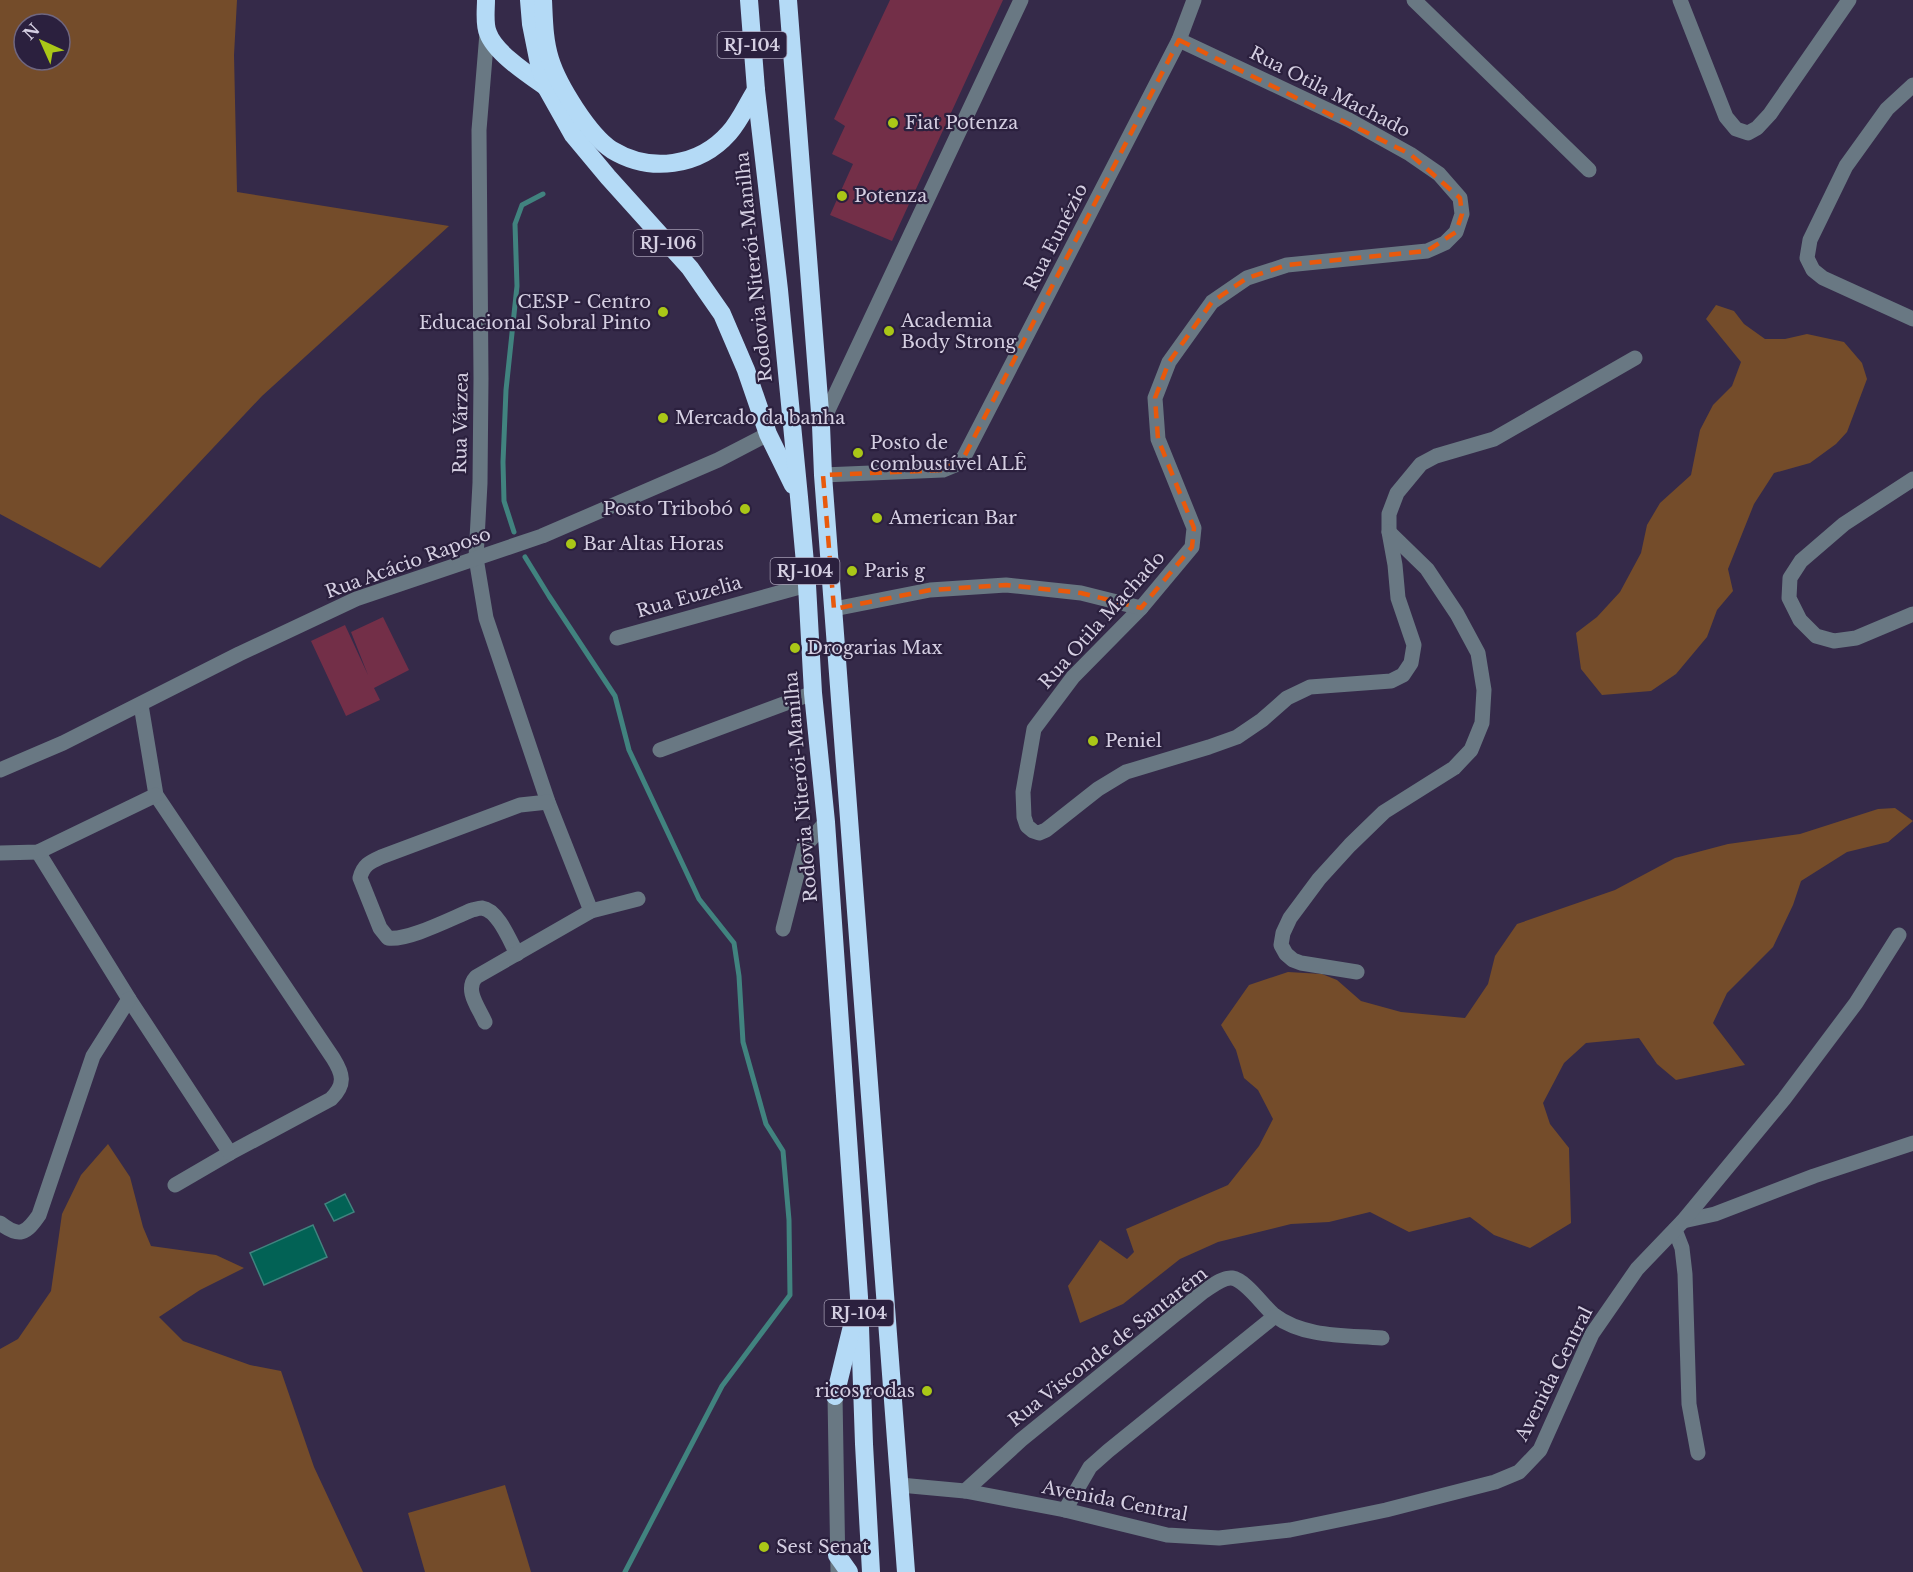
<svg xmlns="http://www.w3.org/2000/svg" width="1913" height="1572" font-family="'Libre Baskerville',serif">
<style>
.green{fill:#744c2a;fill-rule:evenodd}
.water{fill:#026255;stroke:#41837f;stroke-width:1.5}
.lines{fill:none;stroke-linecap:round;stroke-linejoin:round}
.stream{stroke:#41837f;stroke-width:5}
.building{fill:#732f48}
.minor{stroke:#697883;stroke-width:15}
.highway{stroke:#b4daf6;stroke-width:18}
.marked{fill:none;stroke:#e8590c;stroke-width:4.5;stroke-dasharray:12 8;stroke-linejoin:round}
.poi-dot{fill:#aac717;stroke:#2b203e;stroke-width:2}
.labels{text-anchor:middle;stroke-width:4.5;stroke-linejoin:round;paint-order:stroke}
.shield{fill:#2b203e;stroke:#a29ab1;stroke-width:1.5}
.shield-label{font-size:16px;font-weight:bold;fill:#d5cfe2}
.street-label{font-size:18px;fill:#d5cfe2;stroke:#2b203e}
.poi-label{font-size:18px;fill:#d5cfe2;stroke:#2b203e;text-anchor:start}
</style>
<rect width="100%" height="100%" fill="#352a49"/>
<g class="green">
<path d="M0,0h237l-3,55 3,137 212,34 -187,170 -162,172 -100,-54zM24,24h36v36h-36z"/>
<polygon points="1716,305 1734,311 1744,324 1765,339 1785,339 1807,334 1844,342 1862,363 1867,379 1847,432 1836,444 1810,463 1774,473 1754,504 1728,569 1733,591 1717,610 1707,637 1676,674 1651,691 1602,695 1581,669 1576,633 1597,617 1620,592 1641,553 1647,525 1660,503 1691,475 1700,430 1713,405 1732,386 1741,362 1706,319"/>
<polygon points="1895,808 1913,821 1888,842 1847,852 1801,881 1793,905 1773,947 1727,993 1713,1023 1745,1065 1676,1080 1657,1064 1639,1038 1586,1043 1564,1063 1543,1103 1550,1124 1569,1148 1571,1223 1530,1248 1494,1235 1470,1217 1409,1232 1370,1212 1329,1222 1291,1224 1218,1242 1180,1259 1123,1304 1080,1323 1068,1286 1100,1240 1127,1259 1134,1252 1126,1229 1228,1185 1259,1146 1273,1119 1258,1090 1244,1078 1236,1050 1221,1025 1249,985 1288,972 1322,974 1337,980 1361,1001 1401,1012 1465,1018 1488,984 1495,956 1517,924 1615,890 1675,858 1728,844 1800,834 1878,809"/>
<polygon points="108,1144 130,1177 143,1227 151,1246 216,1255 244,1268 200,1290 159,1317 183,1341 250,1365 281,1371 314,1467 363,1572 0,1572 0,1349 18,1339 51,1291 62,1214 81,1175"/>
<polygon points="505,1485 531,1572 425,1572 408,1513"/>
</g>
<g class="water">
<polygon points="345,1194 354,1212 334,1221 325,1204"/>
<polygon points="313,1225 327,1257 264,1285 250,1253"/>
</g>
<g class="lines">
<g class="stream">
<polyline points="514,532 504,501 503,462 506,390 517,286 515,224 522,205 543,194"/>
<polyline points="525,557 549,596 615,696 629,750 699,899 734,943 739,976 743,1042 766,1124 783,1151 789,1220 790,1295 722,1386 625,1572"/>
</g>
</g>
<g class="building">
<polygon points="890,0 1003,0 892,241 830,215 853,164 832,154 845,126 834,119"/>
<polygon points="383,617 409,670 374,688 380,700 346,716 311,641 345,625 368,675 351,632"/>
</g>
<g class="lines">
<g class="minor">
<polyline points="1414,0 1589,170"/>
<polyline points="1680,0 1726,117 1736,129 1748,133 1757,128 1770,114 1849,0"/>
<polyline points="487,33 479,130 481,378 480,483 476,558 486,618 548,802 591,911"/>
<polyline points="1179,40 1349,120 1410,154 1439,174 1460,198 1462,214 1456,232 1445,243 1427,251 1287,265 1247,278 1212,302 1169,362 1155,398 1158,439 1194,528 1192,547 1141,608 1073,677 1034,729 1023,792 1024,817 1027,826 1033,831 1039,833 1046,830 1098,789 1126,772 1209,747 1237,737 1262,720 1287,698 1310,687 1391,681 1403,675 1411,663 1414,645 1398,598 1395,565 1389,532 1389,514 1397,493 1421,464 1436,456 1494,439 1635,358"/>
<polyline points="1913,85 1887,109 1846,166 1810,240 1807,258 1813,270 1823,278 1913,319"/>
<polyline points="821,425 1021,0"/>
<polyline points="823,475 943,470 955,465 964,457 1179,40 1194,0"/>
<polyline points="1913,479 1844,524 1801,561 1790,578 1789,598 1800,620 1816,636 1834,641 1856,638 1913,614"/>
<polyline points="834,609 930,590 1006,585 1081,593 1141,608"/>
<polyline points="617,638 807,585"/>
<path d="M141,705l15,90 177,263c10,16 13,26 -2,41l-101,54 -55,32"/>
<polyline points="660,750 813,693"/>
<polyline points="0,770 63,743 239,654 356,599 542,536 718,460 768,434"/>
<polyline points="38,852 129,999 230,1153"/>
<polyline points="0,853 38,852 156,795"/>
<polyline points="783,929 804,847 826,822"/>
<path d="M517,954c-7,-13 -19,-44 -35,-46 -3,0 -6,1 -10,2 -20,8 -64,31 -84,28l-8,-10 -20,-50c3,-13 10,-16 21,-21l139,-52 28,-3"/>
<polyline points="1357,972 1301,963 1293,960 1286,954 1281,945 1283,933 1290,918 1319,879 1350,845 1384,812 1454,768 1471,750 1482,723 1484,690 1478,653 1457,614 1427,569 1389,532"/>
<path d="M485,1022c-6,-14 -21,-32 -9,-45l115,-66 47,-12"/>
<polyline points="1683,1221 1715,1214 1814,1176 1913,1143"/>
<path d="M0,1223c19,15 26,11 39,-8l54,-159 36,-57"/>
<polyline points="1675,1230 1682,1248 1685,1274 1689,1404 1698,1453"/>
<polyline points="835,1396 838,1572"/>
<polyline points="900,1485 965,1491 1065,1510 1167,1535 1219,1538 1290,1530 1386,1510 1495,1482 1519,1472 1540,1450 1592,1334 1637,1269 1683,1221 1784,1099 1856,1003 1899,935"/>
<path d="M965,1491l56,-51 182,-148c8,-5 19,-15 29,-14 14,2 31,28 42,37 30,23 73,20 108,23"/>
<polyline points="1065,1510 1090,1467 1108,1451 1275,1316"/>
</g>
<g class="highway">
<path d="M486,0c0,10 -2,24 2,33 7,20 41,42 58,54"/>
<polyline points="529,0 531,24 539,64 546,87 573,135 608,177 690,268 722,314 746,370 768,434 793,485"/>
<path d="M543,0c1,20 1,40 7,59 8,26 39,76 62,91 38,23 87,17 117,-17 11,-12 18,-29 27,-43"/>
<polyline points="749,0 756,90 779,290 799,497 807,585 813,693 826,822 859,1297 864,1444 871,1572"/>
<polyline points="788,0 821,425 823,475 906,1572"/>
<polyline points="835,1396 853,1322"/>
<polyline points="837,1555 849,1572"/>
</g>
</g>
<path class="marked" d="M1179,40l231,114 50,44 2,16 -6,18 -29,19 -140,14 -40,13 -35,24 -43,60 -14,36 3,41 36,89 -2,19 -51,61 -60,-15 -75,-8 -76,5 -96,19 -11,-134 120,-5 21,-13z"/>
<g class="poi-dot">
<circle cx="893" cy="123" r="6"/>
<circle cx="842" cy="196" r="6"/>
<circle cx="663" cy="312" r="6"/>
<circle cx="889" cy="331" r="6"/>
<circle cx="663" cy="418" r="6"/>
<circle cx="858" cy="453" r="6"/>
<circle cx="745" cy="509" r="6"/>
<circle cx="877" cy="518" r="6"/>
<circle cx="571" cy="544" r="6"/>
<circle cx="852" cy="571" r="6"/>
<circle cx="795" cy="648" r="6"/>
<circle cx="1093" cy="741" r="6"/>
<circle cx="927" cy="1391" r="6"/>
<circle cx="764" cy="1547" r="6"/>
</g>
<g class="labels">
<g class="shield">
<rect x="717.5" y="32" width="69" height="26" rx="4.5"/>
<rect x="633.5" y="230" width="69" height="26" rx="4.5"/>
<rect x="770.5" y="558" width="69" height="26" rx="4.5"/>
<rect x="824.5" y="1300" width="69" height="26" rx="4.5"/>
</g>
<g class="shield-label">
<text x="752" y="51">RJ-104</text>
<text x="668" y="249">RJ-106</text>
<text x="805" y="577">RJ-104</text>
<text x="859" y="1319">RJ-104</text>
</g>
<g class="street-label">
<text transform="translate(1330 92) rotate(27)" y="6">Rua Otila Machado</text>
<text transform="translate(1056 237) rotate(-63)" y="6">Rua Eunézio</text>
<text transform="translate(754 267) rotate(-96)" y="6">Rodovia Niterói-Manilha</text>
<text transform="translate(461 423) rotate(-89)" y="6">Rua Várzea</text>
<text transform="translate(408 563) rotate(-20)" y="6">Rua Acácio Raposo</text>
<text transform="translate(689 597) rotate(-16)" y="6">Rua Euzelia</text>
<text transform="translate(1102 620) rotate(-48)" y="6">Rua Otila Machado</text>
<text transform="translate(801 787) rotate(-95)" y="6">Rodovia Niterói-Manilha</text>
<text transform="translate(1108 1347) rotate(-38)" y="6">Rua Visconde de Santarém</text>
<text transform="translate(1554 1374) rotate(-63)" y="6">Avenida Central</text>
<text transform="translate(1115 1501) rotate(11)" y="6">Avenida Central</text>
</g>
<g class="poi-label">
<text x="905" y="129">Fiat Potenza</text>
<text x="854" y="202">Potenza</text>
<text x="651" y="308" text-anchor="end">CESP - Centro<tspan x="651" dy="21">Educacional Sobral Pinto</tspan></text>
<text x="901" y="327">Academia<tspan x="901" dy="21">Body Strong</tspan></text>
<text x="675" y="424">Mercado da banha</text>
<text x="870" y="449">Posto de<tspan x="870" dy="21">combustível ALÊ</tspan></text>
<text x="733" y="515" text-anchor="end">Posto Tribobó</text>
<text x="889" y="524">American Bar</text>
<text x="583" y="550">Bar Altas Horas</text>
<text x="864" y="577">Paris g</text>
<text x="807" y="654">Drogarias Max</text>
<text x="1105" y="747">Peniel</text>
<text x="915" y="1397" text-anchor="end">ricos rodas</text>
<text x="776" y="1553">Sest Senat</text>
</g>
</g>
<g transform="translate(42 42) rotate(315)"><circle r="28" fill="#2b203e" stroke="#6f6680" stroke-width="1.5"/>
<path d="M0-4.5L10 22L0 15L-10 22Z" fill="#aac717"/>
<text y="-9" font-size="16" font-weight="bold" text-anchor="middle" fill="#d5cfe2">N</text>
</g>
</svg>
